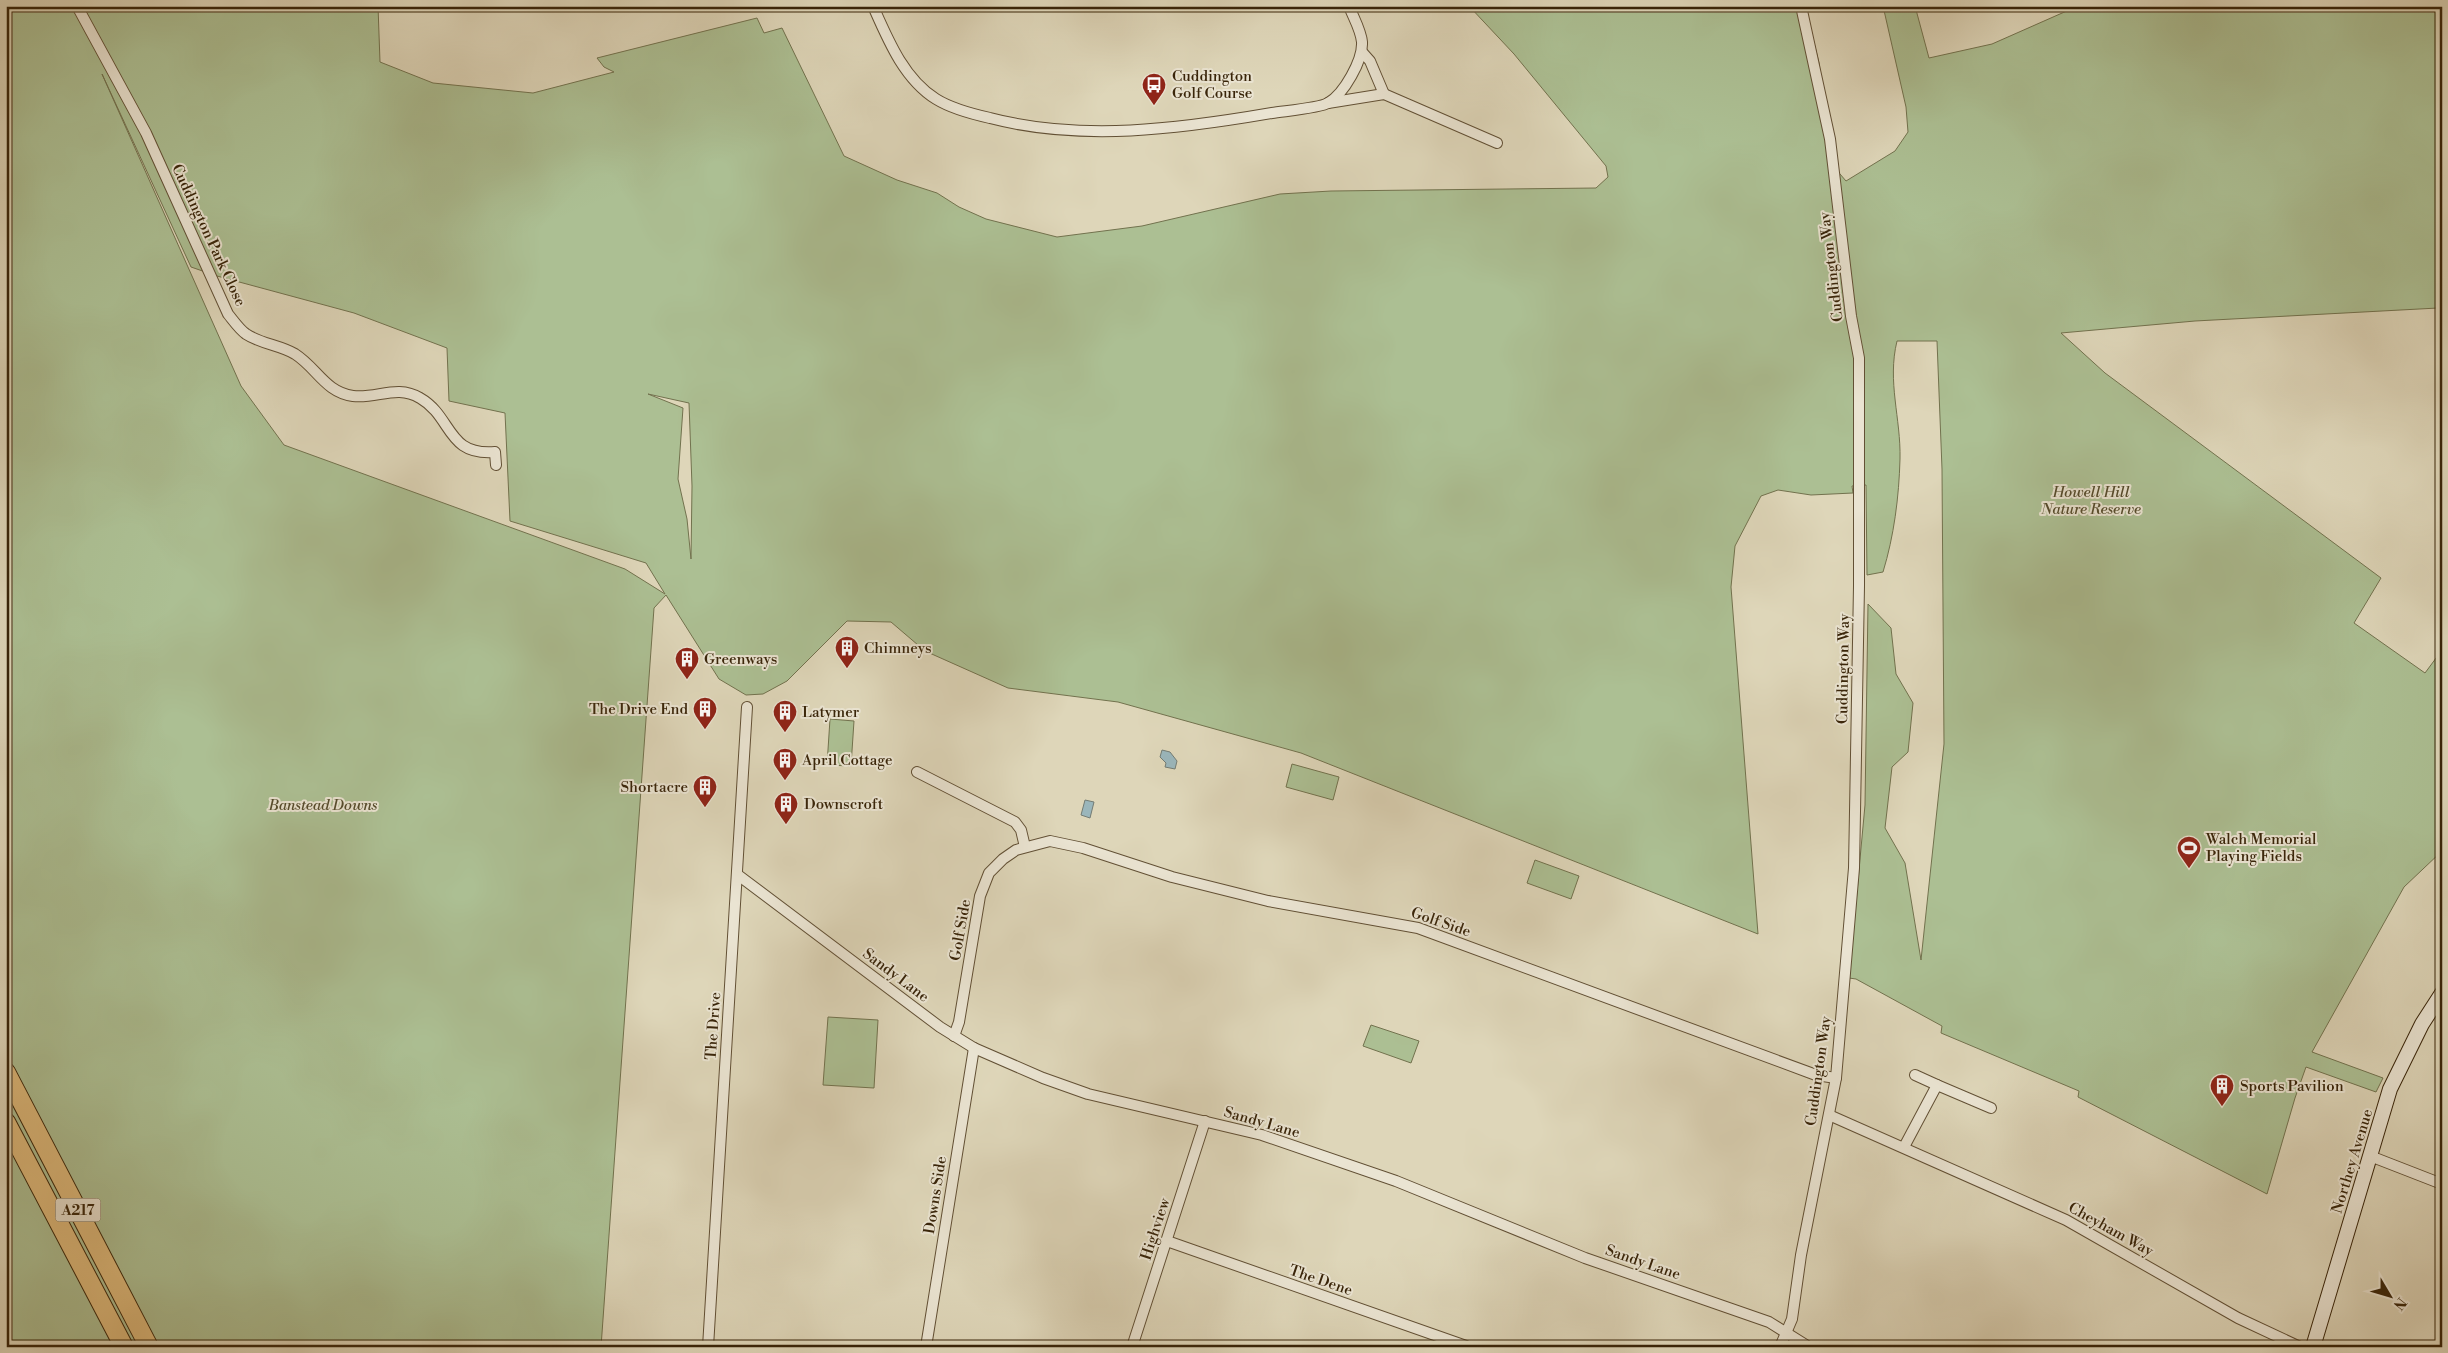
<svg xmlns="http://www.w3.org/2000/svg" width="2448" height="1353" font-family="'Libre Bodoni',serif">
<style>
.green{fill:#acbf93;stroke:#72724e;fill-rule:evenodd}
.water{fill:#9ab6bb;stroke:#737c74}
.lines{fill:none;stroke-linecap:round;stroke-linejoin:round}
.street-casing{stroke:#625035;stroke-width:12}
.secondary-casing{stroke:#382409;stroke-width:16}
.highway-casing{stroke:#382409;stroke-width:20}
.street{stroke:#eae4d2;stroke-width:10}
.secondary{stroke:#eae4d2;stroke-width:14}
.highway{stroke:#dfbb7c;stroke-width:18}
.labels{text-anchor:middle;stroke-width:4;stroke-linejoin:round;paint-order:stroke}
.shield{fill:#eae4d2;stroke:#6d5e45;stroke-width:1}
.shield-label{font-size:14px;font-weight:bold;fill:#382409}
.poi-label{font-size:15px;fill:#382409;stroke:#eae4d2;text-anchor:start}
.street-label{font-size:15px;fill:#382409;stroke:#eae4d2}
.park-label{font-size:15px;font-style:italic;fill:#554b2c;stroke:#eae4d2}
</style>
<rect width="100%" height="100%" fill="#ded6b9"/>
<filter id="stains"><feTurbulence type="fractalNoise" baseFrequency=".004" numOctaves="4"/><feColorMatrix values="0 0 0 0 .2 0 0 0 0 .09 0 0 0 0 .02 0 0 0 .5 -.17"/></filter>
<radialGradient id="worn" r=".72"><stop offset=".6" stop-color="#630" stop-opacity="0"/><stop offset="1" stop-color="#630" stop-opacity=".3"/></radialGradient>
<g class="green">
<path d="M6,6h372l2,56 53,21 100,10 81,-21 -10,-5 -7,-9 160,-40 7,15 18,-5 62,128 53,24 40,13 22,14 27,12 71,18 85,-11 138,-32 51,-3 265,-3 12,-11 -2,-11 -92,-112 -45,-48h336l14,57 8,69 7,35 12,14 49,-30 13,-19 -2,-25 -23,-101h32l14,52 63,-14 86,-38h364v305l-4,-3 -243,13 -134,12 44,40 276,205 -27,45 71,50 17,-23v201l-38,36 -92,165 71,26 -7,14 -70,-25 -11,31 -28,96 -189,-97 1,-6 -138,-58 1,-7 -86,-47 -7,-1 16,-173 3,-201 23,24 5,46 17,29 -5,49 -16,15 -7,61 20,35 16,97 23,-216 -2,-275 -5,-128h-40c-10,41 4,77 3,118 -1,38 -6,77 -17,113l-16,3 -1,-90 -14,1 1,7 -42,2 -33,-5 -17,6 -26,50 -4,41 27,347 -457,-181 -183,-51 -110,-14 -83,-37 -34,-29 -44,-1 -60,60 -24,13 -17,1 -27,-16 -53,-84 -12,13 -53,739h-595zM102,74l89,193 26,9 137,37 93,35 2,53 56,12 5,108 136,42 19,31 -40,-25 -341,-124 -43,-59zM648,394l41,9 3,83 -1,73 -4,-40 -9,-40 5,-71z"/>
<polygon points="830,719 854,721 851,766 827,765"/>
<polygon points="1292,764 1339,777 1333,800 1286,787"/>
<polygon points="1535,860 1579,876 1571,899 1527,883"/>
<polygon points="828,1017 878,1020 874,1088 823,1085"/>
<polygon points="1371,1025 1419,1041 1411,1063 1363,1046"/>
</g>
<g class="water">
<polygon points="1162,750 1170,752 1177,761 1175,769 1165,767 1166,763 1160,757"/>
<polygon points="1085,800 1094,802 1090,818 1081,815"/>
</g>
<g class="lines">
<defs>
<g id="street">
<path d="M77,6l69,127 82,181c5,6 11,15 18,20 15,10 34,11 49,20 22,14 30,38 58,42 24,3 44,-12 67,2 33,19 26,58 75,54l1,13"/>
<path d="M873,6c15,34 31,73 63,93 16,10 36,15 54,19 92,24 189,11 282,-5 12,-2 48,-5 56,-10 16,-9 35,-43 34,-61 -1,-12 -9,-25 -13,-36"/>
<polyline points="1362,52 1370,61 1384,94"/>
<polyline points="1328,103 1384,94 1497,143"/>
<polyline points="917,772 1015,822 1021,830 1025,847"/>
<polyline points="738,875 940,1027 974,1048 1043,1078 1088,1094 1262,1135 1396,1181 1585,1258 1769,1322 1809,1347"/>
<polyline points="954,1036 959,1022 980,896 989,873 1003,859 1016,850 1050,841 1083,848 1172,877 1268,901 1418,928 1816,1075 1836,1078"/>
<polyline points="1915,1075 1937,1085"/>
<polyline points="1829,1115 2066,1220 2238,1318 2300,1347"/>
<polyline points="1904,1147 1937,1085 1991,1108"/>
<polyline points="2370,1156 2442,1184"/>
<polyline points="1167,1241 1466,1346"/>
<polyline points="708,1347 747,707"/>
<polyline points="926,1347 974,1048"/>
<polyline points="1132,1347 1205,1121"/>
<polyline points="1780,1347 1792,1319 1801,1255 1836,1078 1854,868 1859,586 1859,358 1851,316 1830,139 1801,6"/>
</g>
<polyline id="secondary" points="2313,1347 2390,1089 2422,1024 2442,993"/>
<g id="highway">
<polyline points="6,1072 149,1347"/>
<polyline points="6,1122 124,1347"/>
</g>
</defs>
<use href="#street" class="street-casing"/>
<use href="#secondary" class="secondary-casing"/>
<use href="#highway" class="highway-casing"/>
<use href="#street" class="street"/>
<use href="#secondary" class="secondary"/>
<use href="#highway" class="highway"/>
</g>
<defs>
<symbol id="bus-pin" viewBox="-11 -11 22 30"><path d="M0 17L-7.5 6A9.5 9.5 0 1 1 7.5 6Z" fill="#8f2418" stroke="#eae4d2"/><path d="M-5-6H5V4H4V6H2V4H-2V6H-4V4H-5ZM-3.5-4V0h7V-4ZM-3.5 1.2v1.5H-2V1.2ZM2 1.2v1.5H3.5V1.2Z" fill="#fff"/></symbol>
<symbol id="building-pin" viewBox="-11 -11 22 30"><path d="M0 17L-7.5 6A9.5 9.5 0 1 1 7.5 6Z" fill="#8f2418" stroke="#eae4d2"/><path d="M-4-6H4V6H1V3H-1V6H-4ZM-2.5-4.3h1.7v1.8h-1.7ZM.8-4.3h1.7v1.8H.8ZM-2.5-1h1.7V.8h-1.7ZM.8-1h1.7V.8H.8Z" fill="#fff"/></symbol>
<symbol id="stadium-pin" viewBox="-11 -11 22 30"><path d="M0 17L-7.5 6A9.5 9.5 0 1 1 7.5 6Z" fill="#8f2418" stroke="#eae4d2"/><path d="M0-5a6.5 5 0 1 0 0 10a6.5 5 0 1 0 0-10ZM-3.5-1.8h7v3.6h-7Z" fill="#fff"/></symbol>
</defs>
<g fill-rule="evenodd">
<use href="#bus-pin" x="1140" y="71" width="28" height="38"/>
<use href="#building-pin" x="833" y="634" width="28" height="38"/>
<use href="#building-pin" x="673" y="645" width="28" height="38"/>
<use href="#building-pin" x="691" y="695" width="28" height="38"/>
<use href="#building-pin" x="771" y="698" width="28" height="38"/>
<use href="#building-pin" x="771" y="746" width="28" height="38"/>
<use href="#building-pin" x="691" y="773" width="28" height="38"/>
<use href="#building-pin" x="772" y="790" width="28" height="38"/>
<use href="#stadium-pin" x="2175" y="834" width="28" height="38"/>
<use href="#building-pin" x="2208" y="1072" width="28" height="38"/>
</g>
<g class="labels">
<rect class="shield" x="55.5" y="1198.5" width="45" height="23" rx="4"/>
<g class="shield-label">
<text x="78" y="1215">A217</text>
</g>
<g class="poi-label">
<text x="1172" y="81">Cuddington<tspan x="1172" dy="17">Golf Course</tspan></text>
<text x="864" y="653">Chimneys</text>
<text x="704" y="664">Greenways</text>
<text x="688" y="714" text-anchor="end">The Drive End</text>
<text x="802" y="717">Latymer</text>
<text x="802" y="765">April Cottage</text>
<text x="688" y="792" text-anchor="end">Shortacre</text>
<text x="804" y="809">Downscroft</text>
<text x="2206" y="844">Walch Memorial<tspan x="2206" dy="17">Playing Fields</tspan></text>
<text x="2240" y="1091">Sports Pavilion</text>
</g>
<g class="street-label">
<text transform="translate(209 235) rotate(65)" y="5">Cuddington Park Close</text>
<text transform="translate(1831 267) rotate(-97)" y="5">Cuddington Way</text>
<text transform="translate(1843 669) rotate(-89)" y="5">Cuddington Way</text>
<text transform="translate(1441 922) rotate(19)" y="5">Golf Side</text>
<text transform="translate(960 930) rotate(-80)" y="5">Golf Side</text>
<text transform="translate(896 975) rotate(37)" y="5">Sandy Lane</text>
<text transform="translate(713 1026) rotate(-86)" y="5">The Drive</text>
<text transform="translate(1818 1071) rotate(-82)" y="5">Cuddington Way</text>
<text transform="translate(1262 1122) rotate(16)" y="5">Sandy Lane</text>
<text transform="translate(2352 1161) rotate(-73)" y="5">Northey Avenue</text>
<text transform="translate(935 1195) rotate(-81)" y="5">Downs Side</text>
<text transform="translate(1155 1229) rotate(-72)" y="5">Highview</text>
<text transform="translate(2111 1229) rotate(29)" y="5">Cheyham Way</text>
<text transform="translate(1643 1262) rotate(19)" y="5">Sandy Lane</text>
<text transform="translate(1321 1280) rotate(19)" y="5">The Dene</text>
</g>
<g class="park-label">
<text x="2091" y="497">Howell Hill<tspan x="2091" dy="17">Nature Reserve</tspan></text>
<text x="323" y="810">Banstead Downs</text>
</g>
</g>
<rect width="2448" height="1353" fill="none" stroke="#ded6b9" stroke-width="25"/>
<rect x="8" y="8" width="2433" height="1338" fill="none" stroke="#382409" stroke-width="2.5"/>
<rect x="12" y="12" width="2423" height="1328" fill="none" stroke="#382409"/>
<g transform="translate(2390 1296) rotate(128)" stroke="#eae4d2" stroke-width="4" paint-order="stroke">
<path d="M0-4L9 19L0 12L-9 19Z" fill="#382409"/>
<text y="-8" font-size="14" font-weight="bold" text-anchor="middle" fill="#382409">N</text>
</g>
<rect width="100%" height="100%" filter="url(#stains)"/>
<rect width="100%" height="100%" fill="url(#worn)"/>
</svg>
